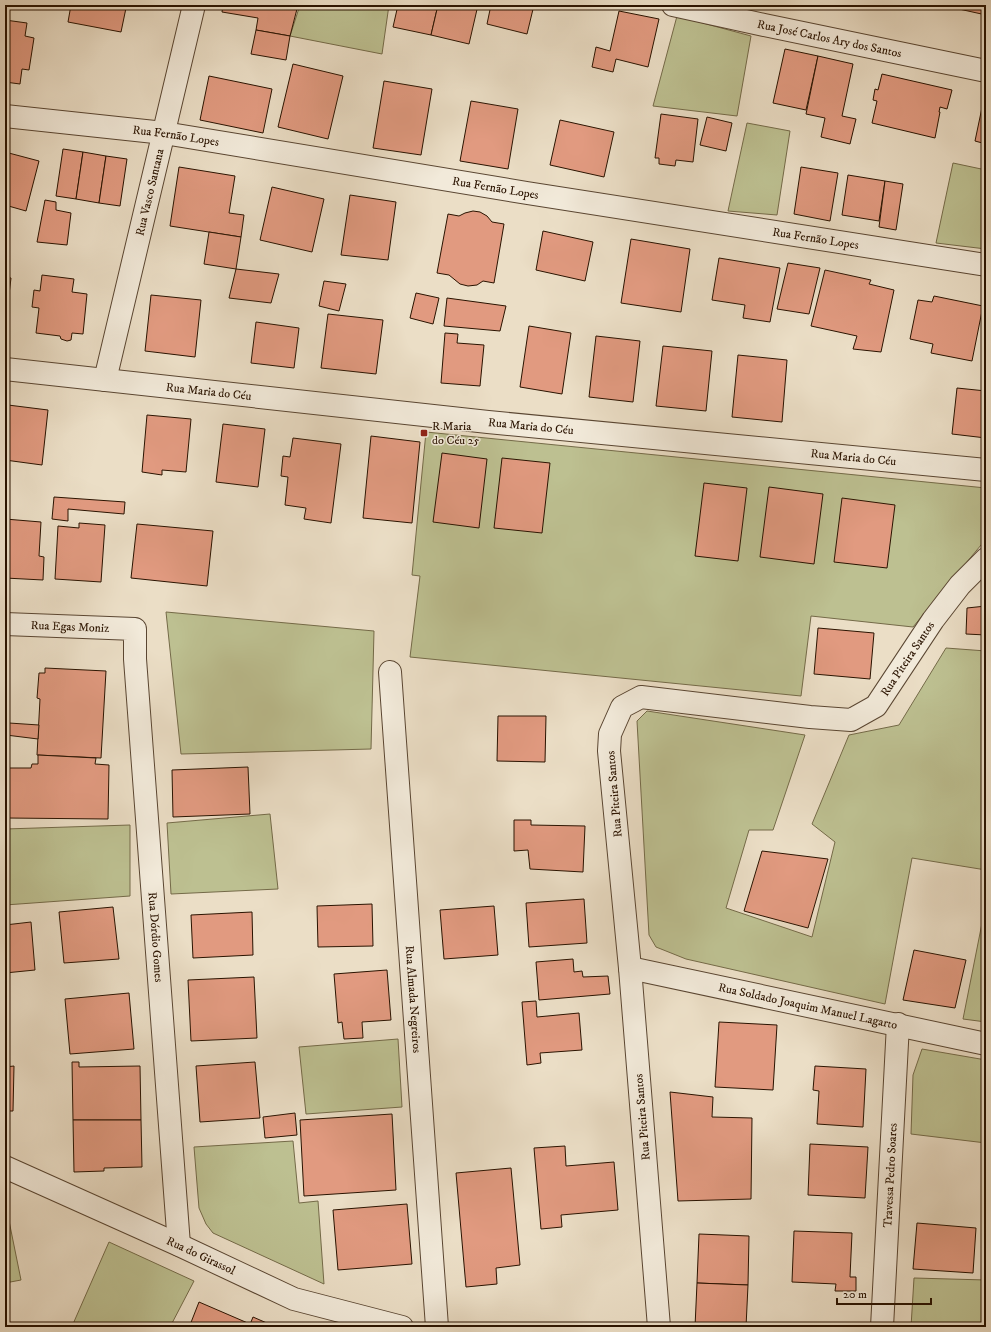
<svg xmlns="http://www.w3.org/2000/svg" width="991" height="1332" font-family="'IM FELL DW Pica',serif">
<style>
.green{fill:#bdc091;stroke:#746a48}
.building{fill:#e19a80;stroke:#2a1300}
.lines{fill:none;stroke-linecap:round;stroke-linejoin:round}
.minor-casing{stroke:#5a4632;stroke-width:24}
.tertiary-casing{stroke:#5a4632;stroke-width:24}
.minor{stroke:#f2eada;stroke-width:22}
.tertiary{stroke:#f2eada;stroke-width:22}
.poi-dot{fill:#8f2418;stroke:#f2eada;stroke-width:1.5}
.labels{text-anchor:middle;stroke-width:3;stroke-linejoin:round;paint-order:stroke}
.street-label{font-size:12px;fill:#2a1300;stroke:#f2eada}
.poi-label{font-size:12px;fill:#2a1300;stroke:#f2eada;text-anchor:start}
</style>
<rect width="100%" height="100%" fill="#ebdec6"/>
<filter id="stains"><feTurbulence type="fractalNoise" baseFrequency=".005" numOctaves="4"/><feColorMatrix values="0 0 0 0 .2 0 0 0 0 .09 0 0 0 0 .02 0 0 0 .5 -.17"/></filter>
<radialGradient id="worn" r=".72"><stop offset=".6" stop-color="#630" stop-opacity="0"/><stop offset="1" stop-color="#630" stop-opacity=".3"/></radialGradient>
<g class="green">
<polygon points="300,5 389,5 382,54 290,36"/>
<polygon points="677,16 751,36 737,116 653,106"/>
<polygon points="747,123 790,131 777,215 728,211"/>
<polygon points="953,163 986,170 986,249 936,243"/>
<polygon points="426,432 986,488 986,539 913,627 811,616 801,696 410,657 420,576 412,575"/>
<polygon points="166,612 374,631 371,749 181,754"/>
<polygon points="946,648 986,651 986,870 912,858 885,1004 686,959 656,947 649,935 637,721 647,711 805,735 773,830 749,830 726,908 812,937 835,842 812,824 849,735 899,725"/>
<polygon points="270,814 278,889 171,894 167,823"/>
<polygon points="130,825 130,896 5,905 5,829"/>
<polygon points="986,903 986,1022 963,1019"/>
<polygon points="398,1039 402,1107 306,1114 299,1047"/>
<polygon points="922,1049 986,1060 986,1143 911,1134 913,1075"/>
<polygon points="293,1141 299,1203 318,1201 324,1284 213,1233 206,1224 199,1208 194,1147"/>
<polygon points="5,1201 21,1280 5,1283"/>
<polygon points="109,1242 194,1281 170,1327 78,1327 73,1324"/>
<polygon points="914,1278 986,1280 986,1327 911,1327"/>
</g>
<g class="building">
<polygon points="71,5 107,5 126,8 121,32 68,22"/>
<polygon points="223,5 298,5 290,36 256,30 258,18 222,12"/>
<polygon points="398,5 438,5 431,35 393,27"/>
<polygon points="438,5 478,5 469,44 431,35"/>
<polygon points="491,5 534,5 527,34 487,24"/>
<polygon points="938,5 959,5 959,9"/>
<polygon points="959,5 986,5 986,15 959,9"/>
<polygon points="619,11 659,19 648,67 616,59 613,72 592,67 596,47 610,51"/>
<polygon points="5,20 27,23 25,36 34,38 29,70 22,69 20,84 5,82"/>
<polygon points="256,30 290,36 286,60 251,54"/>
<polygon points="785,49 818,56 806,110 773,103"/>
<polygon points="818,56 853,64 842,116 856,119 850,144 821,137 825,118 806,114"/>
<polygon points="293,64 343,76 328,139 278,127"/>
<polygon points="882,74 952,90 947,109 940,107 939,112 940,112 935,138 872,123 877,101 873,100 875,89 878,90"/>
<polygon points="209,76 272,89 263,133 200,120"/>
<polygon points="384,81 432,89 421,155 373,148"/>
<polygon points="984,98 986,99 986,144 975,141"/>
<polygon points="471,101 518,109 508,169 460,161"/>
<polygon points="661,114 698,119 693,162 676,160 675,166 659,164 659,158 655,158"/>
<polygon points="707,117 732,123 726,151 700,145"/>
<polygon points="560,120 614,132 604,177 550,165"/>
<polygon points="63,149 83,152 76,199 56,196"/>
<polygon points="5,152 39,161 26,211 5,205"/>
<polygon points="83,152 106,156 99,203 76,199"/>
<polygon points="106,156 127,159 120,206 99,203"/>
<polygon points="179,167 235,176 229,213 244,215 241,237 170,226"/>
<polygon points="801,167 838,173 830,221 794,214"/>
<polygon points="848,175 885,181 879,221 842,215"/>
<polygon points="885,181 903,184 896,230 879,227"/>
<polygon points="272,187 324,199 312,252 260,240"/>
<polygon points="350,195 396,202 388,260 341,255"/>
<polygon points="45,200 56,202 56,210 71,213 67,245 37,242"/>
<polygon points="473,211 480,212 487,216 492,222 504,224 494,283 483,281 477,285 468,286 460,284 449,275 437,273 448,214 459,216 465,213"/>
<polygon points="543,231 593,242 585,281 536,270"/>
<polygon points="209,232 241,237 236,269 204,264"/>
<polygon points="631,239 690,249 681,312 621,303"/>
<polygon points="719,258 780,268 770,322 743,318 745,305 712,300"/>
<polygon points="788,263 820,268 809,314 777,309"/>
<polygon points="236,269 279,274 271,303 229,298"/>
<polygon points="825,270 871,280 869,284 894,290 881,352 853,349 857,336 811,326"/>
<polygon points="42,275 74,279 72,292 87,294 83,334 72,333 71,340 67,341 61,339 60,336 36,333 39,308 32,307 34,290 40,291"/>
<polygon points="5,277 11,278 5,328"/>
<polygon points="324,281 346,284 339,311 319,306"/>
<polygon points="416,293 439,298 433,324 410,318"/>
<polygon points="151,295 201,300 195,357 145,351"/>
<polygon points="934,296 983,306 972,361 931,353 933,344 910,339 918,300 932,302"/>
<polygon points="447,298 506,306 500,331 444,326"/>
<polygon points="328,314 383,320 376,374 321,368"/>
<polygon points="256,322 299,328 294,368 251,363"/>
<polygon points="529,326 571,333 562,394 520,387"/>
<polygon points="445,333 458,334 457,343 484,345 480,386 441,383"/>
<polygon points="596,336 640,341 633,402 589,397"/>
<polygon points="663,346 712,351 706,411 656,406"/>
<polygon points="738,355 787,360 782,422 732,417"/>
<polygon points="957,388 986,391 986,438 952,434"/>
<polygon points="8,405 48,410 42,465 5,460 5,432"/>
<polygon points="147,415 191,419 186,472 162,470 162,475 142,472"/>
<polygon points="223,424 265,429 258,487 216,482"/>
<polygon points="371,436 420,442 412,523 363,518"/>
<polygon points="293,438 341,444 331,523 304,519 306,508 285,505 288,477 281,476 283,456 290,457"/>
<polygon points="442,453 487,459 479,528 433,522"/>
<polygon points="502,458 550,463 542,533 494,528"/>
<polygon points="704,483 747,488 738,561 695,556"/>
<polygon points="769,487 823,494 814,564 760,557"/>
<polygon points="54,497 125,502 124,514 68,509 68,521 52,519"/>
<polygon points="842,498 895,505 887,568 834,562"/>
<polygon points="5,519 41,522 39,556 44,557 43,580 5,578"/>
<polygon points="79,523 105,525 101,582 55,579 58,526 79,528"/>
<polygon points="137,524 213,531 207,586 131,578"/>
<polygon points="986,606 986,635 966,634 967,608"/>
<polygon points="818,628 874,633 870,679 814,674"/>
<polygon points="45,668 106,671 101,758 37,755 40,699 37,698 39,673 45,673"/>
<polygon points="498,716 546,716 545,762 497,761"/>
<polygon points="9,723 39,725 38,739 6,735"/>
<polygon points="38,755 96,758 95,764 109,765 108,819 7,818 8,768 31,768 32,764 38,764"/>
<polygon points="248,767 250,814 173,817 172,770"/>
<polygon points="514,820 531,820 531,825 585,826 583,872 530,869 528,850 514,851"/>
<polygon points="762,851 828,859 808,928 744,911"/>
<polygon points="584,899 587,943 529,947 526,903"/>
<polygon points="372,904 373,946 318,947 317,906"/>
<polygon points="494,906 498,955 444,959 440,910"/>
<polygon points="113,907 119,959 64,963 59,912"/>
<polygon points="252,912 253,955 193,958 191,915"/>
<polygon points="31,922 35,970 5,973 5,925"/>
<polygon points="914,950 966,960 955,1008 903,1000"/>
<polygon points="573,959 574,972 582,971 583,977 608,976 610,994 539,1000 536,962"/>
<polygon points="387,970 391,1020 362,1022 363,1038 344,1039 342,1022 338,1023 334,974"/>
<polygon points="254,977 257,1038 191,1041 188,980"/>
<polygon points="129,993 134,1049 70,1054 65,999"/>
<polygon points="536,1001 537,1017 579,1013 582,1050 540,1053 541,1063 527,1065 522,1002"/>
<polygon points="719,1022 777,1025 773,1090 715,1087"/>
<polygon points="72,1062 79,1062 79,1067 140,1066 141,1120 73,1120"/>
<polygon points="255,1062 260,1118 200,1122 196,1066"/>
<polygon points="14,1066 13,1111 5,1111 5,1067"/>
<polygon points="815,1066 866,1069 863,1127 817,1124 819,1091 813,1090"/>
<polygon points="670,1092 713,1097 712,1117 752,1118 751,1199 678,1201"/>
<polygon points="295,1113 297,1135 265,1138 263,1117"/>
<polygon points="392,1114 396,1190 304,1196 300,1120"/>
<polygon points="73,1120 141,1120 142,1167 104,1168 104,1171 74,1172"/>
<polygon points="810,1144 868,1147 865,1198 808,1195"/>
<polygon points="565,1146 566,1166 614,1162 618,1210 561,1215 562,1227 541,1229 534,1148"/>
<polygon points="511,1168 520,1265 496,1268 497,1284 466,1287 456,1173"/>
<polygon points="407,1204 412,1264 338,1270 333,1210"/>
<polygon points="917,1223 976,1228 973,1273 913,1269"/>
<polygon points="794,1231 852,1233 850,1277 856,1277 856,1291 835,1291 836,1284 792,1282"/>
<polygon points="699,1234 749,1236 748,1285 697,1283"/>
<polygon points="697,1283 748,1285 746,1327 695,1327"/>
<polygon points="199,1302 250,1324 249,1327 183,1327 184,1323 190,1325"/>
<polygon points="253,1317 276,1327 249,1327"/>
</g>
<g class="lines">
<defs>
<g id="minor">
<path id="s1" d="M673,5l91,20 222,46"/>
<path id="s2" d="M5,116l159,17 363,60 459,72"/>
<path id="s3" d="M5,369l483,53 498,48"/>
<path id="s4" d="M105,380l89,-375"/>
<path id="s5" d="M5,624l130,5v30l44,586"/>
<path id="s6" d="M390,672l47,655"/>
<path id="s7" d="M630,968l356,76"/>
<path id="s8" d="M659,1327l-29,-359 -21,-217 1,-17 12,-27 19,-10 169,20 41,3 25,-14 57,-86 27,-35 26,-26"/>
<path id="s9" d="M882,1327l16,-303"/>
</g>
<g id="tertiary">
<path id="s10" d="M5,1167l174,78 115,54 108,28"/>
</g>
</defs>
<use href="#minor" class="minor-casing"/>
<use href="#tertiary" class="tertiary-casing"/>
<use href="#minor" class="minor"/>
<use href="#tertiary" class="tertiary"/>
</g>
<rect class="poi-dot" x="420" y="429" width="8" height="8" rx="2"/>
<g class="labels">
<g class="street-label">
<text dy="4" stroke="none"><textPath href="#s1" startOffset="160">Rua José Carlos Ary dos Santos</textPath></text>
<text dy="4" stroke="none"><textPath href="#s2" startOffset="172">Rua Fernão Lopes</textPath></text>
<text dy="4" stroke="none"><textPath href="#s2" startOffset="496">Rua Fernão Lopes</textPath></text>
<text dy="4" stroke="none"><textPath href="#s4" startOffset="193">Rua Vasco Santana</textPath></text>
<text dy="4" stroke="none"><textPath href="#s2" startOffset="820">Rua Fernão Lopes</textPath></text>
<text dy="4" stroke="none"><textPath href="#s3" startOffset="205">Rua Maria do Céu</textPath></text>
<text dy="4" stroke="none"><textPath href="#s3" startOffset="529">Rua Maria do Céu</textPath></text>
<text dy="4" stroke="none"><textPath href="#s3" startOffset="853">Rua Maria do Céu</textPath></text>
<text dy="4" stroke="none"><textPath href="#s5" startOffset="65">Rua Egas Moniz</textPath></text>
<text dy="4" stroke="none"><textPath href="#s8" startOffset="943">Rua Piteira Santos</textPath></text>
<text transform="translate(614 794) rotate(-95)" y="4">Rua Piteira Santos</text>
<text dy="4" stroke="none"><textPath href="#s5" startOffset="439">Rua Dórdio Gomes</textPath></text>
<text dy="4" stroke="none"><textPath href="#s6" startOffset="328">Rua Almada Negreiros</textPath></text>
<text dy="4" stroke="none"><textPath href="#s7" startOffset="182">Rua Soldado Joaquim Manuel Lagarto</textPath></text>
<text transform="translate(642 1117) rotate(-95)" y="4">Rua Piteira Santos</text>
<text dy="4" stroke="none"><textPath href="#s9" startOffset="152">Travessa Pedro Soares</textPath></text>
<text dy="4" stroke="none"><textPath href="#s10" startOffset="215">Rua do Girassol</textPath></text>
</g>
<g class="poi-label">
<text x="432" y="430">R Maria<tspan x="432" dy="14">do Céu 25</tspan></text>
</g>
</g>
<rect width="991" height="1332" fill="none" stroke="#ebdec6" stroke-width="20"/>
<rect x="6" y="6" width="979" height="1320" fill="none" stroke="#2a1300" stroke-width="2"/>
<rect x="10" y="10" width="971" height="1312" fill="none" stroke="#2a1300"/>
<path d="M837 1298v6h94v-6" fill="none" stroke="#2a1300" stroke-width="2"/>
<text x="843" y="1298" font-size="12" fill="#2a1300" stroke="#f2eada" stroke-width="3" paint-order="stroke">20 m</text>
<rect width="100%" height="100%" filter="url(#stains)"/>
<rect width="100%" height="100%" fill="url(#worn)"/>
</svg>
